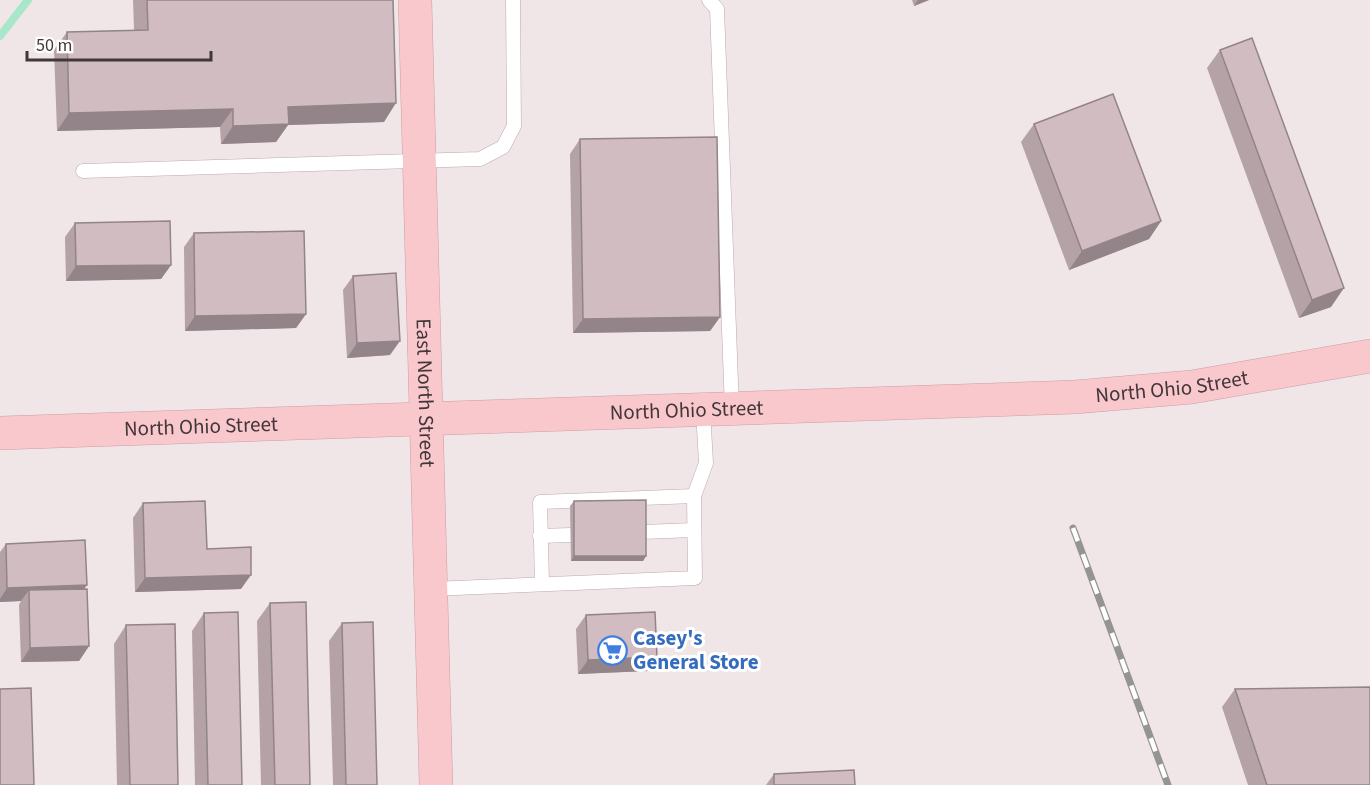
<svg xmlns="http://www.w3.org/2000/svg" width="1370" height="785" font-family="'Source Sans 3',sans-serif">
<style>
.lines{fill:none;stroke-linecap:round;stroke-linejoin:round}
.stream{stroke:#a8e7ca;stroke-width:8}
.lane-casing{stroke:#bba9ad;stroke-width:15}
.secondary-casing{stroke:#ce9ca2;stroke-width:34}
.lane{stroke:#fff;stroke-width:14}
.secondary{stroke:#f8c8cd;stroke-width:33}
.rail-casing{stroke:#949494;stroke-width:7}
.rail{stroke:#fff;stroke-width:4.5;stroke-dasharray:14;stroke-linecap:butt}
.wall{fill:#b4a2a7}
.shaded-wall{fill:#928488}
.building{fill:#d1bcc2;stroke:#928488;stroke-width:1.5}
.labels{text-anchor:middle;stroke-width:6;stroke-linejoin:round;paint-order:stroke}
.street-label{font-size:21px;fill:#423639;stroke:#fff}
.shop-label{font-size:21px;font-weight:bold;fill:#366cbe;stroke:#fff;text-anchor:start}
</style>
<rect width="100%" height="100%" fill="#f1e6e7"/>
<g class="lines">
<polyline class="stream" points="0,36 28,0"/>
<defs>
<g id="lane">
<polyline points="709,0 717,9 732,409"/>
<polyline points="83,171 480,159 503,147 514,126 513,0"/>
<polyline points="642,532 694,530"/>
<polyline points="540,536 570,535"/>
<polyline points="542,583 540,502 694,496"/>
<polyline points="431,589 695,578 694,496 706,463 703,410"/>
</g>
<g id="secondary">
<path id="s1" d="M415,0l21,785"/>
<path id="s2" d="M0,433l1075,-36 117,-10 178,-31"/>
</g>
</defs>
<use href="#lane" class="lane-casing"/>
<use href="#secondary" class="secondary-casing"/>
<use href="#lane" class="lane"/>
<use href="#secondary" class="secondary"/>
<defs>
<polyline id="rail" points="1073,528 1168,785"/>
</defs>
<use href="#rail" class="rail-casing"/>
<use href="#rail" class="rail"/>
</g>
<g class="wall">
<polygon points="133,0 393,0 384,122 288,125 276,142 221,144 220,127 57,131 54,50 67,32 134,30"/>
<polygon points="912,0 929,0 914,6"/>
<polygon points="1220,50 1331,307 1299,318 1207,68"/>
<polygon points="1034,124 1161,221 1149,239 1069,270 1021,142"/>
<polygon points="580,139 720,317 710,331 573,333 570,154"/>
<polygon points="75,223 171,265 161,279 66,281 65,237"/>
<polygon points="194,233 306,314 296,328 185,331 184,247"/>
<polygon points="353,276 390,355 347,358 343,290"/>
<polygon points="574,501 646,556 643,561 571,561 570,506"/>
<polygon points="143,503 207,549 241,589 135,592 133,518"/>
<polygon points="6,544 84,589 89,646 79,661 21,662 19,605 21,601 0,602 0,552"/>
<polygon points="270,603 310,785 261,785 257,621"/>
<polygon points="204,613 242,785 195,785 192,631"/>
<polygon points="586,615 657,657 647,671 578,674 576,629"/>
<polygon points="342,623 377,785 333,785 329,641"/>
<polygon points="126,625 178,785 117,785 114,644"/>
<polygon points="1235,689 1370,785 1248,785 1222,707"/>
<polygon points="774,774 855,785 766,785"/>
</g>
<g class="shaded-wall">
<polygon points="918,0 929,0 914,6"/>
<polygon points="396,103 384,122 288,125 276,142 221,144 233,126 288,107"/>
<polygon points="233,109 220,127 57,131 69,113"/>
<polygon points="1161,221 1149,239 1069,270 1082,251"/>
<polygon points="171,265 161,279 66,281 76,266"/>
<polygon points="1344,288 1331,307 1299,318 1312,300"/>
<polygon points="306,314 296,328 185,331 195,316"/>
<polygon points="720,317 710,331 573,333 583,319"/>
<polygon points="400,341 390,355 347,358 357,343"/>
<polygon points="574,556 646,556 643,561 571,561"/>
<polygon points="251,575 241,589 135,592 145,578"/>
<polygon points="87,585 77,599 29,590 21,601 0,602 0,599 7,588"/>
<polygon points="89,646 79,661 21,662 30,648"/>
<polygon points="657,657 647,671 578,674 588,660"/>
</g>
<g class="building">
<polygon points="147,0 393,0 396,103 288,107 289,124 233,126 233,109 69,113 67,32 148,30"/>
<polygon points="1252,38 1344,288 1312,300 1220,50"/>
<polygon points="1113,94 1161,221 1082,251 1034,124"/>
<polygon points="717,137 720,317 583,319 580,139"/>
<polygon points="170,221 171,265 76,266 75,223"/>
<polygon points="304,231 306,314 195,316 194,233"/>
<polygon points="396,273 400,341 357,343 353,276"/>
<polygon points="646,500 646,556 574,556 574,501"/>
<polygon points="205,501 207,549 251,547 251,575 145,578 143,503"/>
<polygon points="85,540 87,585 7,588 6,544"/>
<polygon points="87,589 89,646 30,648 29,590"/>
<polygon points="306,602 310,785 275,785 270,603"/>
<polygon points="238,612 242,785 208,785 204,613"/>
<polygon points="655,612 657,657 588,660 586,615"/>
<polygon points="373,622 377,785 346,785 342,623"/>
<polygon points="175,624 178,785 130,785 126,625"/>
<polygon points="1370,687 1370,785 1267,785 1235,689"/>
<polygon points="31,688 34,785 0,785 0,689"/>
<polygon points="854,770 855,785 774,785 774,774"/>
</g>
<defs>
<symbol id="supermarket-ring" viewBox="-11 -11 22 22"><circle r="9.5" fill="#fff" stroke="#3f7fe0" stroke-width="1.5"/><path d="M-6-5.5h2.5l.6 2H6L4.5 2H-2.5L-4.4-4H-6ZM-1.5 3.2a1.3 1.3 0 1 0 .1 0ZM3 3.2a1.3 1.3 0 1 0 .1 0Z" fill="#3f7fe0"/></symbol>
</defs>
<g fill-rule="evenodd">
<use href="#supermarket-ring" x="596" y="634" width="33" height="33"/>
</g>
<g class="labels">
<g class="street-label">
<text dy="7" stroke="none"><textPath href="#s2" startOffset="1173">North Ohio Street</textPath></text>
<text dy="7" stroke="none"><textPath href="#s1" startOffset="393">East North Street</textPath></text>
<text dy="7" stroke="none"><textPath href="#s2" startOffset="687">North Ohio Street</textPath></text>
<text dy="7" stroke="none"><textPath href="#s2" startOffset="201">North Ohio Street</textPath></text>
</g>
<g class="shop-label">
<text x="633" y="645">Casey's<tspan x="633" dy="24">General Store</tspan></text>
</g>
</g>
<path d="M27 51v9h184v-9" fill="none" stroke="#423639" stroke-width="3"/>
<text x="36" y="51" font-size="18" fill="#423639" stroke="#ffffff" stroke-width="4.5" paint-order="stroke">50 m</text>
</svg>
